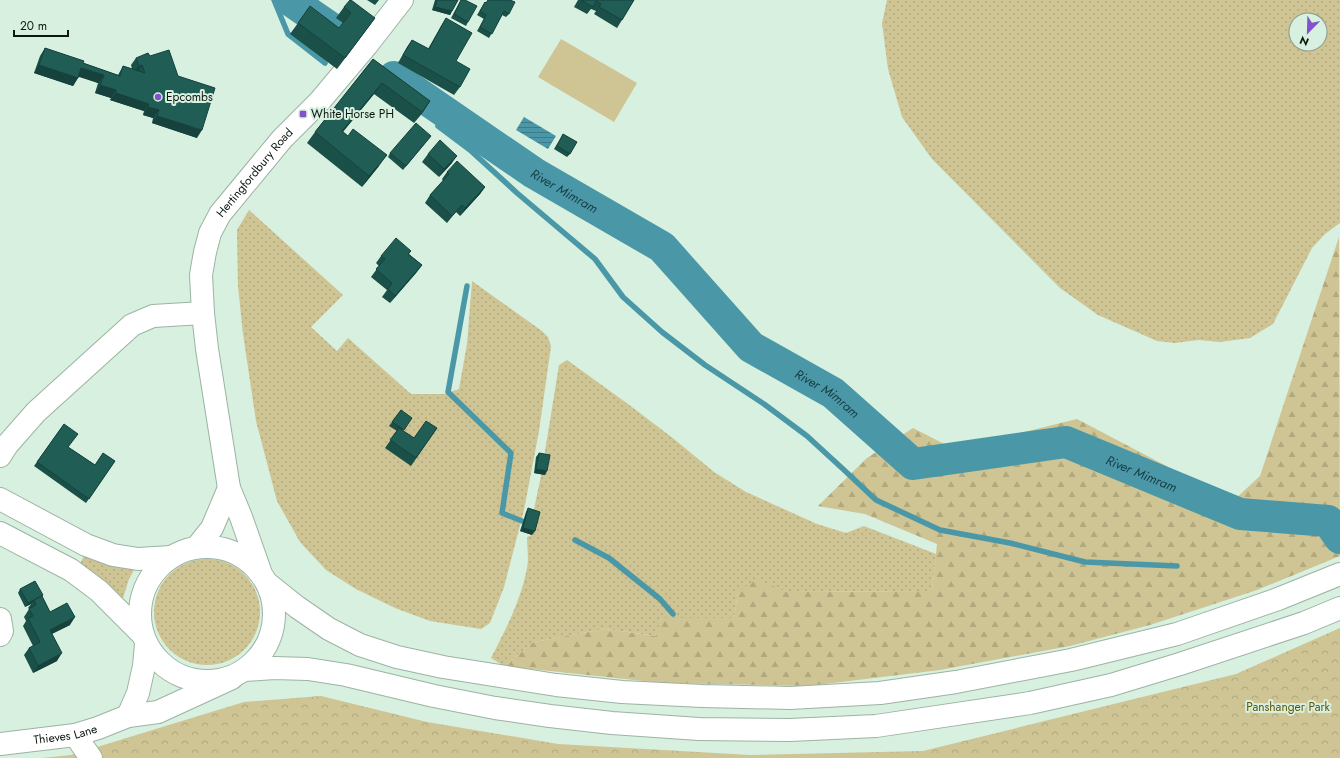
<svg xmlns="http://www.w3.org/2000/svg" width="1340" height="758" font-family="Jost,sans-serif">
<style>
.grass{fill:url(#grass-dots);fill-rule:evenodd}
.forest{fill:url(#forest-firs)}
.park{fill:url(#park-crowns)}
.pitch{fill:#cfc493}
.water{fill:url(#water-rules)}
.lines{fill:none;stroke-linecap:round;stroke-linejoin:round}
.stream{stroke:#4a98a7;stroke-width:5.5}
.river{stroke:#4a98a7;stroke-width:32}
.minor-casing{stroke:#9cb3a3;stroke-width:24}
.highway-casing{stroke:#9cb3a3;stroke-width:24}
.minor{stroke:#fff;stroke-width:22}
.highway{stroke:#fff;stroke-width:22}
.wall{fill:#1b5049}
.shaded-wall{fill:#16413c}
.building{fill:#1f5d55;stroke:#16413c}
.poi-dot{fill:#8352ca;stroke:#d8f0df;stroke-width:1.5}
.labels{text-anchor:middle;stroke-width:4;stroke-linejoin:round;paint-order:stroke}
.poi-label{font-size:12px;fill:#0e1711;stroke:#d8f0df;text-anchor:start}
.street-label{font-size:12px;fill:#0e1711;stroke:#d8f0df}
.park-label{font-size:12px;fill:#625409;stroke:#d8f0df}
.water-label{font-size:13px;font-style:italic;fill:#163b43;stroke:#d8f0df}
</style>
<defs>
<pattern id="grass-dots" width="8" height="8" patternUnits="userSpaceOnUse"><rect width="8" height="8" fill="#cfc493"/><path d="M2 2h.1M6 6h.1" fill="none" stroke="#b1a87e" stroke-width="1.8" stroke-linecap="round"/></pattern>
<pattern id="forest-firs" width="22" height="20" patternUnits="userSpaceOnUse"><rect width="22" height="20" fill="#cfc493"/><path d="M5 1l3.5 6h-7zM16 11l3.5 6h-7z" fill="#b1a87e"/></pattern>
<pattern id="park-crowns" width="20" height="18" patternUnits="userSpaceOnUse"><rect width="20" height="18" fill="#cfc493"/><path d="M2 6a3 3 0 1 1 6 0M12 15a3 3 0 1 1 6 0" fill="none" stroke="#b1a87e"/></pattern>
<pattern id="water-rules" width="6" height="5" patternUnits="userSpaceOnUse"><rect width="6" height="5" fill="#4a98a7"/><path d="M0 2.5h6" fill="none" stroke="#3c7b87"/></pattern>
</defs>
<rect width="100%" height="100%" fill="#d8f0df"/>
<g class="grass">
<path d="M887,0h453v223l-15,11 -13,14 -39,76 -23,14 -30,4 -22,-2 -23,3 -18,-2 -59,-26 -38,-27 -128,-129 -30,-42 -14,-48 -6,-46zM1296,20h24v24h-24z"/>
<polygon points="249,210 343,295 311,327 337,351 348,338 411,394 444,394 459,389 467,344 472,281 542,331 548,337 551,346 539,431 524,510 504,587 490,623 481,629 430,621 395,608 356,589 326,570 300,542 277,501 256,421 243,334 238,286 237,230"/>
<path d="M567,360l61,44 46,35 40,33 32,20 71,32 29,9 18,-7 72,28 -4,37 -146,1 -13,-5 -35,5 -4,26h-73l-4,18 -52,-7 -71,13 -30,24 -13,-8c15,-29 30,-58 36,-90 2,-9 0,-21 0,-31l5,-2 5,-19 -3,-7 7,-33 18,-111z"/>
<polygon points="85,554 138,563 129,579 123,598 121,598 96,574 80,564"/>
<circle cx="207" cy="612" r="53"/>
</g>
<polygon class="forest" points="1339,237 1340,556 1257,590 1150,625 1070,646 940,670 808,686 662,683 504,666 534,642 605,629 656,636 661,618 734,618 738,592 757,579 786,592 932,591 937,544 865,514 818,506 867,458 913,428 954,449 1077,419 1233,501 1260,476"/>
<polygon class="park" points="1340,628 1340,758 42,758 71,755 244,702 321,696 427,722 558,744 750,755 923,751 1236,674"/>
<polygon class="pitch" points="561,39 637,83 614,122 538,77"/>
<polygon class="water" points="524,117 556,136 548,149 516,130"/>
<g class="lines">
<g class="stream">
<polyline points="274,0 288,34 325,63"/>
<polyline points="438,126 470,150 517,193 595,259 623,297 662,332 705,365 764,404 807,436 843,469 876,500 940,530 1010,543 1085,562 1177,566"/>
<polyline points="467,286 448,392 511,453 502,513 522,521"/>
<polyline points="575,540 609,558 660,599 673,614"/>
</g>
<g class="river">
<polyline points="290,0 335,31"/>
<path id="s1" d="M394,77l140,96 128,74 89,100 82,46 80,71 153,-22 174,72 88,7 12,17"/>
</g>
<defs>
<g id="minor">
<polyline points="0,456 7,445 36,412 132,325 153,316 203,313"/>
<polyline points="197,547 212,528 229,488"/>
<path id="s2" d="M260,571l-19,-54 -12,-29 -22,-139 -4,-36 -2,-38 4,-23 5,-19 10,-19 62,-75 37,-37 48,-57 35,-45"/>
<polyline points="0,619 2,631 0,635"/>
<polyline points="128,716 138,693 144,666 146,644"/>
<polyline points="75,735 91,758"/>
<path id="s3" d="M0,744l75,-9 23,-7 30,-12 30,-4 74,-34"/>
</g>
<g id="highway">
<polyline points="0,499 86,545 113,555 138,559 171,557"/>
<polyline points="0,533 71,570 99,591 143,635"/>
<circle cx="207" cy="614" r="67"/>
<polyline points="267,583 297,607 329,629 360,645 397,657 443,667 556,685 622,692 702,696 790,698 880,693 956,682 1071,660 1177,634 1278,599 1340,574"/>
<polyline points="245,670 274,668 308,669 346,675 434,696 495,708 550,716 612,723 699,729 790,730 876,726 1030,703 1111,685 1180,664 1304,623 1340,608"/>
</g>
</defs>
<use href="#minor" class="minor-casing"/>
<use href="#highway" class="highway-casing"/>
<use href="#minor" class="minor"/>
<use href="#highway" class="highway"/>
</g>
<g class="wall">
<polygon points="367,0 379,0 375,5"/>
<polygon points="435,0 458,0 450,15 432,10"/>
<polygon points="461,0 468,22 466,26 451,18"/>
<polygon points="488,0 510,0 509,14 506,17 502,15 489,38 477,31 484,19 477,15 485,2 486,3"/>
<polygon points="578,0 634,0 622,20 617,28 594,14 596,11 591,9 587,14 574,7"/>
<polygon points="344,7 375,18 337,69 290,34 298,23 339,28 343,23 336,18"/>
<polygon points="446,18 456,61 460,87 454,95 398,63 407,47 412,40 428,49 441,26"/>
<polygon points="45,48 83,63 118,75 123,66 132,69 131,65 136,58 150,56 197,138 152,123 153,118 143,115 144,111 110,100 111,98 95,93 98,83 79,76 73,86 34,73 40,56"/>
<polygon points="373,59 430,101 423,112 414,123 374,94 343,132 379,166 362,187 307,143 315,132"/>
<polygon points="563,134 570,154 567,157 554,149"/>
<polygon points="431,136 403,170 388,157 390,153"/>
<polygon points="428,154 452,163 439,177 422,162"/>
<polygon points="447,172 485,187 480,194 460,216 456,212 447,223 425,203 430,195 443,181 442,179"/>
<polygon points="411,251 409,254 422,265 416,273 390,303 382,297 387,290 371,277 379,266 376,263 381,256"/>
<polygon points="401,410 403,431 414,438 437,428 411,466 385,448 397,431 389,426"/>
<polygon points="64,424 68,447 95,465 115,461 86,503 34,466"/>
<polygon points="539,453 545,475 534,473 536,457"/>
<polygon points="528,508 532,535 520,531 526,512"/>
<polygon points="20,589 43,595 42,596 50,612 70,625 52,634 57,661 33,673 24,655 29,648 33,646 23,626 26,621 24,617 29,609 28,608 31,604 25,607 18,593"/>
</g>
<g class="shaded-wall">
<polygon points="435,7 452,11 450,15 432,10"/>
<polygon points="375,18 367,29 337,69 345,58"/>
<polygon points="39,65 78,78 73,86 34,73"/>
<polygon points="142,65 137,72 133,74 139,66"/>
<polygon points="81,68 104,75 98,83 76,76"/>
<polygon points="382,83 374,94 334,142 342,131"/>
<polygon points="100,85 116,90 111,98 95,93"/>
<polygon points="116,93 149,104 144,111 110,100"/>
<polygon points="430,101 423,112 414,123"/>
<polygon points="148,107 159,110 153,118 143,115"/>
<polygon points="157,116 202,130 197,138 152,123"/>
<polygon points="387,155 379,166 362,187 369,176"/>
<polygon points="457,156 452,163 439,177 444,169"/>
<polygon points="485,187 480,194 460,216 465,208"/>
<polygon points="422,265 416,273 390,303 395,296"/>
<polygon points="536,469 547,471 545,475 534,473"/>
<polygon points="523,528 535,531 532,535 520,531"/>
<polygon points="43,595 40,599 34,600 31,604 25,607 28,603"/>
<polygon points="75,617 70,625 45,637 50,630"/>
<polygon points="62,653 57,661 33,673 38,666"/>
</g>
<g class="building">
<polygon points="350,0 351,0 375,18 345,58 298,23 310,6 339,28 351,13 344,7"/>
<polygon points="437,0 458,0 452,11 435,7"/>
<polygon points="461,0 465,0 477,6 468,22 454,14"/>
<polygon points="488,0 510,0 515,2 509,14 504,11 492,34 480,27 486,15 480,11 485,2 486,3"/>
<polygon points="581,0 634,0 622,20 599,7 601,4 596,1 593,7"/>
<polygon points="446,18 472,33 456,61 470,69 460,87 403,55 412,40 429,49"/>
<polygon points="45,48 84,61 83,63 120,76 123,66 145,73 142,65 139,66 136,58 148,53 150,56 169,50 178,76 215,88 202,130 157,116 159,110 148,107 149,104 116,93 116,90 100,85 104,75 81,68 78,78 39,65"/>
<polygon points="373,59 430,101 422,112 382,83 342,131 348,136 353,129 387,155 369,176 315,132"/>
<polygon points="416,123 431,136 406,166 390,153"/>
<polygon points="563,134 577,142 570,154 557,146"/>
<polygon points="440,140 457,156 444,169 428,154"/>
<polygon points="457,161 485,187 465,208 462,205 452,216 430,195 449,174 447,172"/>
<polygon points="396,238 411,251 408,254 422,265 395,296 388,289 392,283 376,269 385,259 381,256"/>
<polygon points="401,410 412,418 404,430 392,422"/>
<polygon points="426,421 437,428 416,458 390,440 399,428 414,438"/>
<polygon points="64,424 78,434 68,447 95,465 103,453 115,461 89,499 37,462"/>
<polygon points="539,453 550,455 547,471 536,469"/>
<polygon points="528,508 540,512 535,531 523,528"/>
<polygon points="35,581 43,595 28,603 20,589"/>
<polygon points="42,596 50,612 67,603 75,617 50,630 62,653 38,666 29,648 40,642 28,618 33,616 29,609 36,605 34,600"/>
</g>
<g class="poi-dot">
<circle cx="158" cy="97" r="4"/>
<rect x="299" y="110" width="8" height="8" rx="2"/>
</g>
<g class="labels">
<g class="poi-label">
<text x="166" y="101">Epcombs</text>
<text x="311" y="118">White Horse PH</text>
</g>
<g class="street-label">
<text dy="4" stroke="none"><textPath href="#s2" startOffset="422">Hertingfordbury Road</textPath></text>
<text dy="4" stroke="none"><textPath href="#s3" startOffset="66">Thieves Lane</textPath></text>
</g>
<g class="park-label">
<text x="1288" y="711">Panshanger Park</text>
</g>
<g class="water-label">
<text dy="5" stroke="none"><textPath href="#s1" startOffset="205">River Mimram</textPath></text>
<text dy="5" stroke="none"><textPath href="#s1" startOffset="541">River Mimram</textPath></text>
<text dy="5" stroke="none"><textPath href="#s1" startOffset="889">River Mimram</textPath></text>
</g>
</g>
<g transform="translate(1308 32) rotate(203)"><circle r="19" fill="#d8f0df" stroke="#87998d"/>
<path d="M0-3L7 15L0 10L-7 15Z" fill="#8352ca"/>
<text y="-6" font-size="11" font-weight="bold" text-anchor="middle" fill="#0e1711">N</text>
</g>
<path d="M14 30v6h54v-6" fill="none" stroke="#0e1711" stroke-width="2"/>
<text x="20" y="30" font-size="12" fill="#0e1711" stroke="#d8f0df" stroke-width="3" paint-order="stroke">20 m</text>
</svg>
